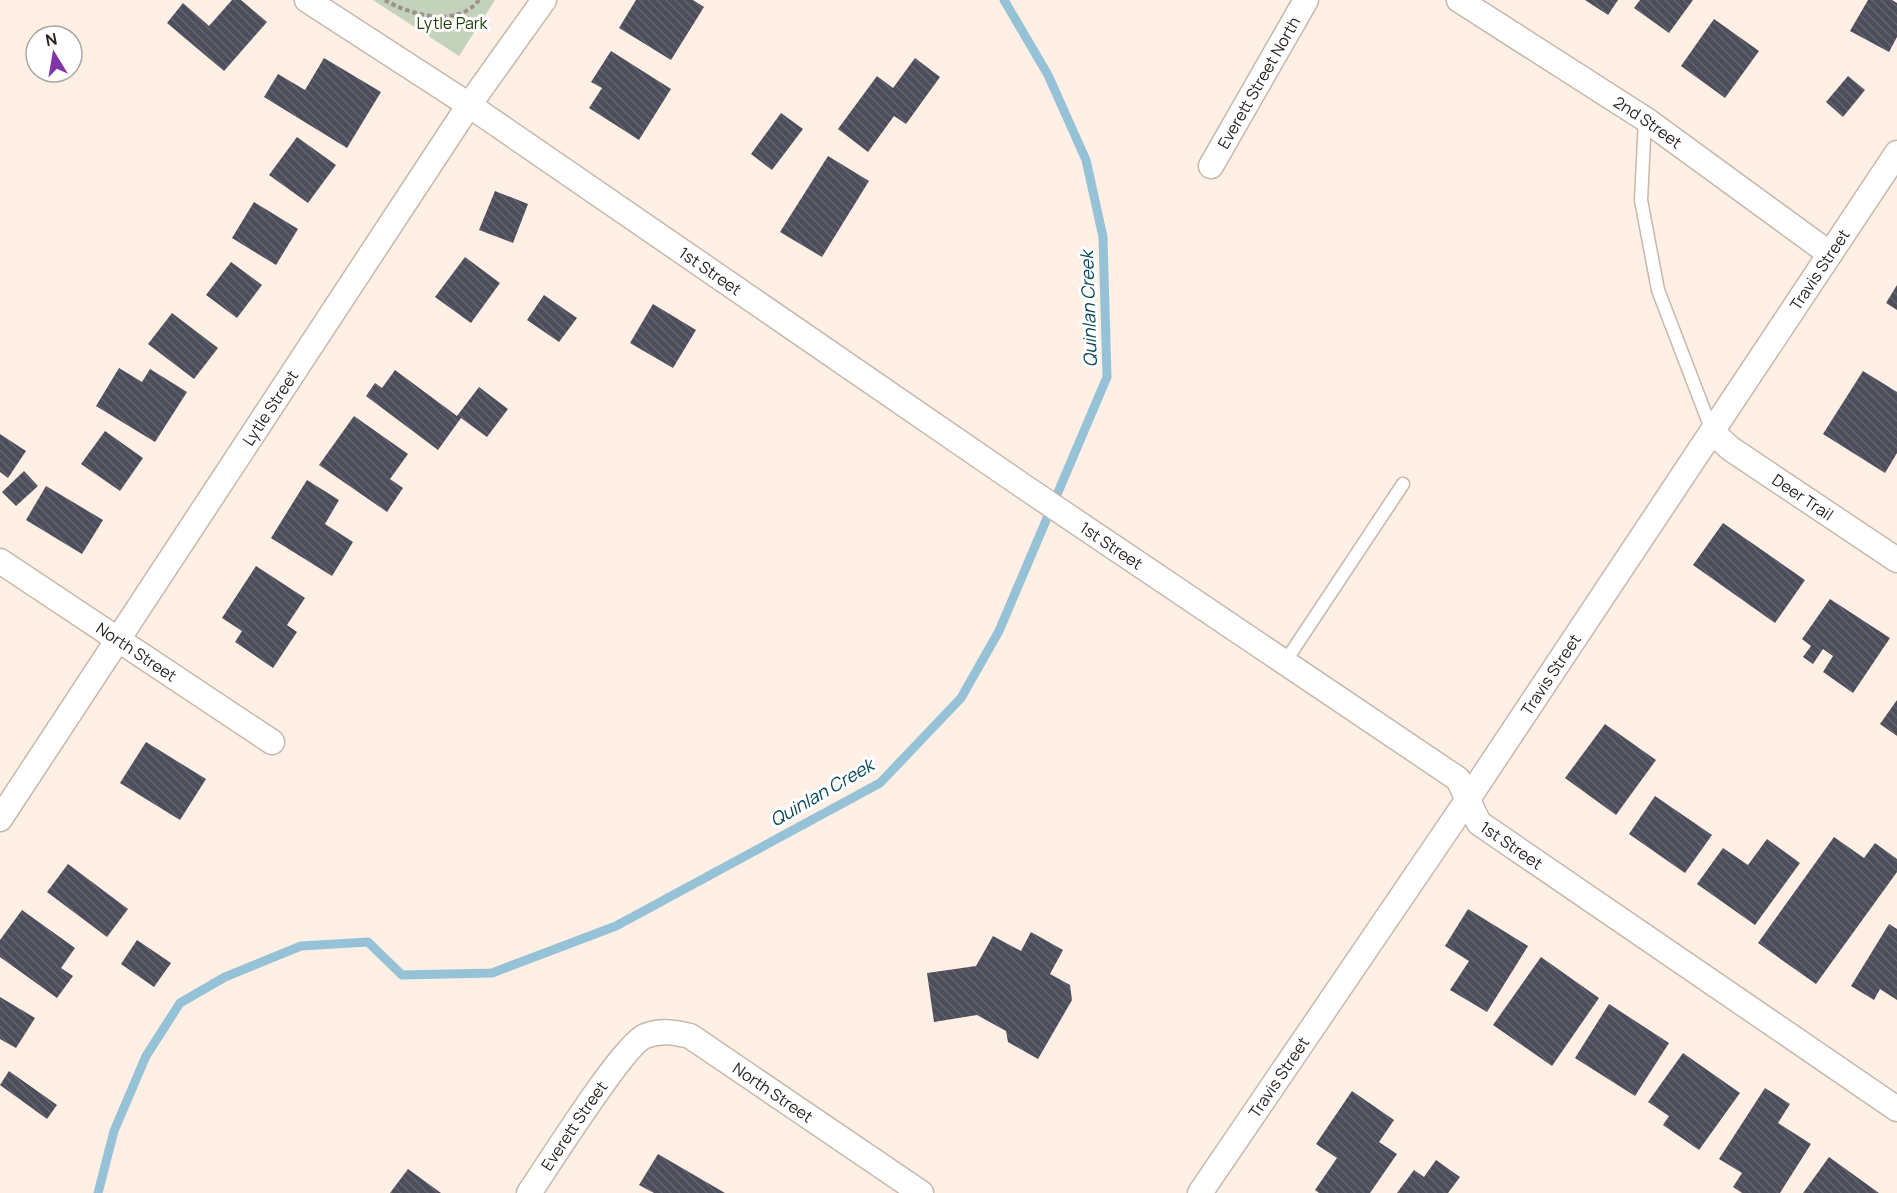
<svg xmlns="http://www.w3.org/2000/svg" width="1897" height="1193" font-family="Manrope,sans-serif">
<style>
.green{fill:#c3d2ba}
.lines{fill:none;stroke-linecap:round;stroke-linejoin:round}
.stream{stroke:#95c2d6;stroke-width:9}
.building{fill:url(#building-back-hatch)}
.lane-casing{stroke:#c6b8ac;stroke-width:15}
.street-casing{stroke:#c6b8ac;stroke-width:27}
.path{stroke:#9d9189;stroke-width:4;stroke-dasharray:4.5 3;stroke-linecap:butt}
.lane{stroke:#fff;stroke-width:12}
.street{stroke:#fff;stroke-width:24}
.labels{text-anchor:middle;stroke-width:6;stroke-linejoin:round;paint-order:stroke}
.park-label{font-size:16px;fill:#24410c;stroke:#fff}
.street-label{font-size:16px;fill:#29231f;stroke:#fff}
.water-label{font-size:18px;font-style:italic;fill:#07475c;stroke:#fff}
</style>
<defs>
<pattern id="building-back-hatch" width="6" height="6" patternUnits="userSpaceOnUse" patternTransform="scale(1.5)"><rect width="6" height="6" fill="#4d4e5c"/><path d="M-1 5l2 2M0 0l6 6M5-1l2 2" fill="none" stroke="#64646f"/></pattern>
</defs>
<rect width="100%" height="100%" fill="#ffefe4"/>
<polygon class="green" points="373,0 495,0 459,56"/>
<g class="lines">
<polyline class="stream" points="98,1193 114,1131 146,1056 180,1003 225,977 301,946 368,942 402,975 492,973 616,926 880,783 961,698 999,631 1107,377 1103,237 1086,160 1048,75 1004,0"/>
</g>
<g class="building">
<polygon points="232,0 241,0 267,22 224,71 167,23 183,3 209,26"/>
<polygon points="636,0 693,0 704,7 671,60 619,28"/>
<polygon points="1585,0 1618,0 1608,15"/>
<polygon points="1640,0 1693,0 1669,33 1634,8"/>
<polygon points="1868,0 1892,0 1897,3 1897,37 1889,52 1850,31"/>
<polygon points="1714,19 1759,51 1725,98 1681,66"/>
<polygon points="611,51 671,89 639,140 589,108 602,88 591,82"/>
<polygon points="324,58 381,92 347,148 264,97 278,74 305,90"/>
<polygon points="915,58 940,77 906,124 894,116 868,152 838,129 877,76 893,88"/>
<polygon points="1848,76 1865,90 1843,117 1826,102"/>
<polygon points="781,113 803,129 772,170 751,154"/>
<polygon points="297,137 336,165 308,203 269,175"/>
<polygon points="828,156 869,181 822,257 780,232"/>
<polygon points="495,191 528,204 513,243 479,230"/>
<polygon points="254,202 298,229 276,265 232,238"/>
<polygon points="465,257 500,283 471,323 435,297"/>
<polygon points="231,262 262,285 237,318 206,295"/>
<polygon points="1897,285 1897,310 1886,303"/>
<polygon points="544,295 577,318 559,342 527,320"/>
<polygon points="653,304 696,330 673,368 630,343"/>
<polygon points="172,313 218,348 194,379 148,344"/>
<polygon points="119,368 142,382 150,369 187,392 155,442 96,406"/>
<polygon points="395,370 457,416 479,387 508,409 487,437 461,418 438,450 366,396 375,383 382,388"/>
<polygon points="1863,371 1897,392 1897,453 1885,473 1823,434"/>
<polygon points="354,416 408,454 390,479 403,488 387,512 319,465"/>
<polygon points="105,431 143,458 120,491 81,464"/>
<polygon points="0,434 26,451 8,478 0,472"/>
<polygon points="24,471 38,486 16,506 2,492"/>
<polygon points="307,480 339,500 325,524 353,542 332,576 271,538"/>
<polygon points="46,486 103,520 82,554 26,520"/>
<polygon points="1723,523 1805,580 1775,623 1693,565"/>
<polygon points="256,566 305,598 287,625 297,632 273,668 235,642 242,631 222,618"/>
<polygon points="1830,599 1890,638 1853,693 1823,672 1833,656 1823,649 1813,664 1803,657 1811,646 1802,639"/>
<polygon points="1897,700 1897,736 1880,724"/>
<polygon points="1605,724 1656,760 1616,815 1565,778"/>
<polygon points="146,742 206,779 180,820 120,783"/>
<polygon points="1655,796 1712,835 1685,873 1629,834"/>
<polygon points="1834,837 1864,858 1875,843 1897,859 1897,872 1816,984 1758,943"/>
<polygon points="1767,839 1800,863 1755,925 1697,884 1723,848 1748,865"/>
<polygon points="68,864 128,909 107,937 47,892"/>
<polygon points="1468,909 1528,946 1487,1012 1450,990 1469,961 1445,946"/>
<polygon points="22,910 75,948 61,968 73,976 57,998 0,957 0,940"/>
<polygon points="1889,924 1897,929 1897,1000 1880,989 1874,1000 1851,986"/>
<polygon points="1031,932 1063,950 1050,974 1070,985 1072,1000 1038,1059 1008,1042 1006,1031 977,1015 934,1022 927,973 976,966 993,936 1021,951"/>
<polygon points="137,940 171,963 154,987 121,964"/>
<polygon points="1541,957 1599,998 1552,1066 1493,1025"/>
<polygon points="0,997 35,1018 16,1048 0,1039"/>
<polygon points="1609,1004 1669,1043 1635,1096 1575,1058"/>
<polygon points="1683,1053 1740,1093 1699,1150 1663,1125 1669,1116 1648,1102"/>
<polygon points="9,1071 57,1105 47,1119 0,1085"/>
<polygon points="1765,1088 1790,1104 1778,1123 1811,1144 1780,1193 1742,1193 1733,1187 1742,1173 1719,1159"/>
<polygon points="1352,1091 1394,1120 1379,1142 1397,1154 1370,1193 1319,1193 1315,1190 1337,1158 1316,1144"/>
<polygon points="658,1154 725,1193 654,1193 639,1185"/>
<polygon points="1829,1157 1879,1193 1803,1193"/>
<polygon points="1436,1160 1460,1177 1448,1193 1397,1193 1414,1170 1424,1177"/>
<polygon points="408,1169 441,1193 390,1193"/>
</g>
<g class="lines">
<defs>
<g id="lane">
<polyline points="1645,119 1641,200 1658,290 1712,431"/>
<polyline points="1285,662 1403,484"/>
</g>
<g id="street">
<path id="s1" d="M307,0l162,105 554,381 435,293 21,44 418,286"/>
<path id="s2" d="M1459,0l186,119 185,135"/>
<path id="s3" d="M1211,166l95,-166"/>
<path id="s4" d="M1712,432l19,17 166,111"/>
<path id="s5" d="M0,561l272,181"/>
<path id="s6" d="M0,819l469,-714 75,-105"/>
<path id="s7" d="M529,1193c18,-26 94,-148 116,-157 15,-6 29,-4 45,0l231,157"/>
<path id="s8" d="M1200,1193l268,-394 429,-646"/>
</g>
</defs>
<use href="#lane" class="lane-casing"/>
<use href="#street" class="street-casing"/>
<path class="path" d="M385,0c24,15 73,28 94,0"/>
<use href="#lane" class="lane"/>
<use href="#street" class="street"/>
</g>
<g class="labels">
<g class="park-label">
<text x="452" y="29">Lytle Park</text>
</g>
<g class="street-label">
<text dy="6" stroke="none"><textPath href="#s3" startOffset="96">Everett Street North</textPath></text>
<text dy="6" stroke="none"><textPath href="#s2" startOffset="225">2nd Street</textPath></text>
<text dy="6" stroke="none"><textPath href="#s8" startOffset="1112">Travis Street</textPath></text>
<text dy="6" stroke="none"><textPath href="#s1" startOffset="486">1st Street</textPath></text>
<text dy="6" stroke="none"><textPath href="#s6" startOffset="492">Lytle Street</textPath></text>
<text dy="6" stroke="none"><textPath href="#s4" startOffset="112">Deer Trail</textPath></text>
<text dy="6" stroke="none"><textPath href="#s1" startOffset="972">1st Street</textPath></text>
<text dy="6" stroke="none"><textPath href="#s5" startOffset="164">North Street</textPath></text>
<text dy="6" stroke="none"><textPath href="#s8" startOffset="626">Travis Street</textPath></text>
<text dy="6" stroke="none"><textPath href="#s1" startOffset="1478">1st Street</textPath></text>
<text dy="6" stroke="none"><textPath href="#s8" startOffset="140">Travis Street</textPath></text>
<text dy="6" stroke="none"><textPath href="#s7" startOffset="342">North Street</textPath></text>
<text dy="6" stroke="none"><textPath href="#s7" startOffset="81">Everett Street</textPath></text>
</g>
<g class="water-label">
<text transform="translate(1089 309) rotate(-92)" y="6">Quinlan Creek</text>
<text transform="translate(822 793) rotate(-30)" y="6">Quinlan Creek</text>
</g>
</g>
<g transform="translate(54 54) rotate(349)"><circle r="28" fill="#ffffff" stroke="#a9a7a5" stroke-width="1.5"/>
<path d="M0-4.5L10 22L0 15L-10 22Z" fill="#8034a5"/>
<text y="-9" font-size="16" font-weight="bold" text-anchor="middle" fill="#29231f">N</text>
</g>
</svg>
